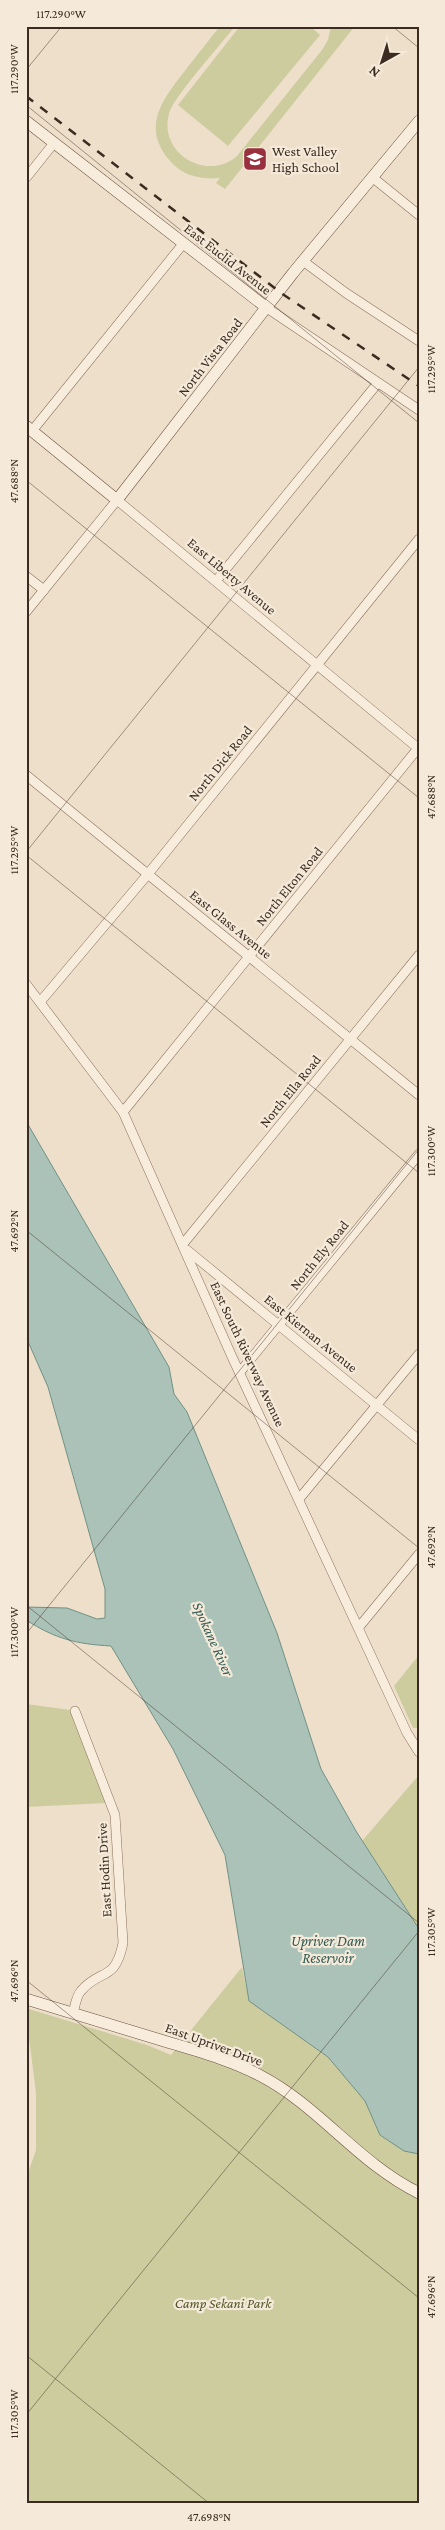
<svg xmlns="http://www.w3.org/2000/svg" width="445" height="2530" font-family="'Crimson Pro',serif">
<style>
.green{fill:#cccc9e}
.water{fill:#aac2b8;stroke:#719185}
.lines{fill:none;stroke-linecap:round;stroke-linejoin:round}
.street-casing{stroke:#8a705e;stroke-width:10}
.secondary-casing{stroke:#6c5241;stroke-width:12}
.street{stroke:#f8eddd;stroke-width:9}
.secondary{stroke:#f8eddd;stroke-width:11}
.rail{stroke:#3b2b21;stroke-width:2.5;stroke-dasharray:9 9;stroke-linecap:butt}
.ticks{fill:none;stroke:#3b2b21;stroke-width:1;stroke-opacity:0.45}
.labels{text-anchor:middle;stroke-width:4.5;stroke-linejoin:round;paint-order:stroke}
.poi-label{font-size:14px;fill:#3b2b21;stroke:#f5ead9;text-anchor:start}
.street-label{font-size:14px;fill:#3b2b21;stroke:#f5ead9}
.park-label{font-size:14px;font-style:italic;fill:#515729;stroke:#f5ead9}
.water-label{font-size:15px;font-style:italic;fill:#315a53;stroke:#f5ead9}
.neatline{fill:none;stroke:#3b2b21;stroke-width:2}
.ticks-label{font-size:12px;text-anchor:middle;fill:#3b2b21}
</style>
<rect width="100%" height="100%" fill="#eedfca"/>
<g class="green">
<path d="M220,26h15c-13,18 -62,71 -66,88 -11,40 39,68 68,42l85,-106 6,-10 3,-14h24l-130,163 -9,-6 4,-5c-17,2 -37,-2 -49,-16 -32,-35 -7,-64 16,-94 11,-14 22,-28 33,-42z"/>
<polygon points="240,26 310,26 320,35 228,146 178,105"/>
<polygon points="419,1655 419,1728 413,1728 394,1686"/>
<polygon points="26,1704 70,1710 106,1803 26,1807"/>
<polygon points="419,1775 419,1929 362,1841"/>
<polygon points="242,1967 249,2001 328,2057 365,2101 380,2135 404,2151 419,2154 419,2504 26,2504 26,2179 36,2150 36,2093 29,2038 26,2035 26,2008 147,2045 171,2055"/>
</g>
<path class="water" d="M26,1121l143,246 5,27 13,18 90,221 44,136 35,62 63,98v225l-15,-3 -24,-16 -15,-34 -37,-44 -79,-56 -24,-146 -52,-106 -62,-103c-35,-2 -55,-7 -85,-26v-13l41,1 30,11 8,-1v-29l-57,-202 -22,-50z"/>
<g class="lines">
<defs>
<g id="street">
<polyline points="372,177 419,215"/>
<polyline points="26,178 54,143"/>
<polyline points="303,261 346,293 419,341"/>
<polyline points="267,308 419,410"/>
<polyline points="32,431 183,244"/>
<polyline points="26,576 44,590"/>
<polyline points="216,581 377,384"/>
<polyline points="26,612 117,500 419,749"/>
<polyline points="26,775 419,1095"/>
<polyline points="26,984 123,1112 233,1359 407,1733 419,1752"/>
<polyline points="40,1002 148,874 419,539"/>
<polyline points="123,1112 419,747"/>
<polyline points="183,1244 419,955"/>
<polyline points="187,1250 419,1440"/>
<polyline points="240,1372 419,1154"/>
<polyline points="299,1499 419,1354"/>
<polyline points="359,1627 419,1554"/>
<path d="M73,2013c2,-6 3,-17 8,-22 19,-23 34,-8 42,-48l-8,-128 -40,-104"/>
</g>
<g id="secondary">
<polyline points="26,121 267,308"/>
<polyline points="26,426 117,500 293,273 419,121"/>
<path d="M26,1999c46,14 92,28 138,42 33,10 67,19 97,35 59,31 97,87 158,117"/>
</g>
</defs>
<use href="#street" class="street-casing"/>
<use href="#secondary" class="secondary-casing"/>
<use href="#street" class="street"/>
<use href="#secondary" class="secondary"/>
<polyline class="rail" points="26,96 281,293 419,386"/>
</g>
<path class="ticks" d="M392,26l27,22M26,70l36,-44M26,105l393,318M26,480l393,318M26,852l393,-485M26,855l393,318M26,1230l393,318M26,1605l393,318M26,1634l393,-485M26,1980l393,318M26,2355l184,149M26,2415l393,-484"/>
<defs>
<symbol id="school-square" viewBox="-11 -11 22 22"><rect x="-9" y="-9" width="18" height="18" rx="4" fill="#98303d" stroke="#f5ead9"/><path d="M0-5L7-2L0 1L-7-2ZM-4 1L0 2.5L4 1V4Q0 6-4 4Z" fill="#fff"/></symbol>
</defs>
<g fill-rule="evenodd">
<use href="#school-square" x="241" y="145" width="28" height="28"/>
</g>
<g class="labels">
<g class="poi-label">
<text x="272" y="156">West Valley<tspan x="272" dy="16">High School</tspan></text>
</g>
<g class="street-label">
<text transform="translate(228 259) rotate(38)" y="5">East Euclid Avenue</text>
<text transform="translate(210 357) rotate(-52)" y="5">North Vista Road</text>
<text transform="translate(232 576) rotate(40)" y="5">East Liberty Avenue</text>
<text transform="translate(220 763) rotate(-51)" y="5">North Dick Road</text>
<text transform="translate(289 886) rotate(-51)" y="5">North Elton Road</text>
<text transform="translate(231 924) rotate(39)" y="5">East Glass Avenue</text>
<text transform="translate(290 1091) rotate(-51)" y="5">North Ella Road</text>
<text transform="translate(319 1255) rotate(-51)" y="5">North Ely Road</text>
<text transform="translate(311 1333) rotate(39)" y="5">East Kiernan Avenue</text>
<text transform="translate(248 1354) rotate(65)" y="5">East South Riverway Avenue</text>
<text transform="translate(104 1870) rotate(-93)" y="5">East Hodin Drive</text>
<text transform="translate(214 2044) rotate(20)" y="5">East Upriver Drive</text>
</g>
<g class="park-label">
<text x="223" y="2308">Camp Sekani Park</text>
</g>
<g class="water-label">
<text transform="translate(213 1639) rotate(66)" y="5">Spokane River</text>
<text x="328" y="1946">Upriver Dam<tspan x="328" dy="17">Reservoir</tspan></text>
</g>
</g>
<rect width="445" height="2530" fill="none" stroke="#f5ead9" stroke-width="55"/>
<g transform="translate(382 62) rotate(219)" stroke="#f5ead9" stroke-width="4" paint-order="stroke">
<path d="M0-4L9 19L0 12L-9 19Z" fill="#3b2b21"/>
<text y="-8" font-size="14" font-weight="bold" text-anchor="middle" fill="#3b2b21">N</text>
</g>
<rect x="28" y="28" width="390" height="2474" class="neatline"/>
<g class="ticks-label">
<text x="61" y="18">117.290°W</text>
<text transform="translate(14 69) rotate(-90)" y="4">117.290°W</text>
<text transform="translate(431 369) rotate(-90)" y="4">117.295°W</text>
<text transform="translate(14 481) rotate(-90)" y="4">47.688°N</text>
<text transform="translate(431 797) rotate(-90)" y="4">47.688°N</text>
<text transform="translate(14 850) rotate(-90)" y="4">117.295°W</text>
<text transform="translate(431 1151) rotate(-90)" y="4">117.300°W</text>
<text transform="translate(14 1231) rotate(-90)" y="4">47.692°N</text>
<text transform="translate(431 1547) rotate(-90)" y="4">47.692°N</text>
<text transform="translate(14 1632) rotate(-90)" y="4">117.300°W</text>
<text transform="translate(431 1932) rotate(-90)" y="4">117.305°W</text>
<text transform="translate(14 1981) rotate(-90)" y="4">47.696°N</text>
<text transform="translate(431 2297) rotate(-90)" y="4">47.696°N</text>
<text transform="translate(14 2414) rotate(-90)" y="4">117.305°W</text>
<text x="209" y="2521">47.698°N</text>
</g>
</svg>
